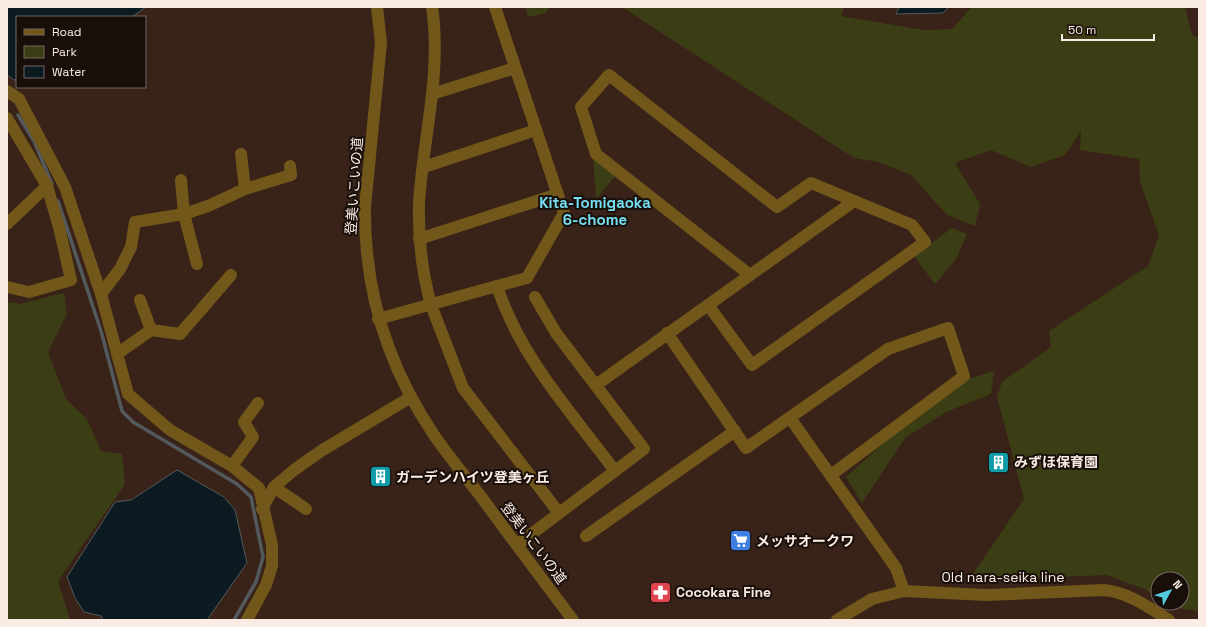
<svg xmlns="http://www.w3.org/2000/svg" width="1206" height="627" font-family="'Space Grotesk','Noto Sans JP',sans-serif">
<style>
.green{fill:#3b3e14}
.water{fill:#0c1b22;stroke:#53595c}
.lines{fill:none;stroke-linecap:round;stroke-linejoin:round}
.stream{stroke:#53595c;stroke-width:3.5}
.minor{stroke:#71571a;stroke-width:12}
.tertiary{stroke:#71571a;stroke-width:12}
.labels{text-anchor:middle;stroke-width:4;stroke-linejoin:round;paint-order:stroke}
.street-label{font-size:14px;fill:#faebe4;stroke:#190f0a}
.poi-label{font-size:14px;font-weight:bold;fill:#faebe4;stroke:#190f0a;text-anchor:start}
.neighbourhood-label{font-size:15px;font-weight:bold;fill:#76dff1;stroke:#190f0a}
</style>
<rect width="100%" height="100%" fill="#392318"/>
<g class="green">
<polygon points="526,7 549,7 546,13 528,17"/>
<polygon points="622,7 844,7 841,16 923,30 952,29 972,7 1185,7 1192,35 1199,38 1199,611 1170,607 1164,603 1182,603 1182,579 1158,579 1158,599 1145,589 1106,575 968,581 1024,499 997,397 1002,382 1051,347 1049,331 1148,266 1159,235 1140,182 1139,159 1080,150 1081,131 1065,155 1031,167 991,150 955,163 980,204 975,226 947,215 911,175 878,162 854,158"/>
<polygon points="593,155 616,175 596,199"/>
<polygon points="952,228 967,234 956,259 935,284 914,256"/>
<polygon points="64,293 67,314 48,352 66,399 87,419 101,451 122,454 125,484 58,581 70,620 7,620 7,302 20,304"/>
<polygon points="994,371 991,394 946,412 905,438 862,503 846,477 900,428 969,379"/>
</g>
<g class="water">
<polygon points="7,7 146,7 132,17 17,17 17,79 14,80 7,75"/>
<polygon points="899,7 949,7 943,13 896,14"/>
<polygon points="177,470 224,497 235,510 247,563 207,620 103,620 101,616 84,612 75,598 67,577 115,502 131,500"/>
</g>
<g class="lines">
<g class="stream">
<polyline points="18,115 34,141 52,184"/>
<polyline points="58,201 101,331 122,411 133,422 237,484 251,497 263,557 256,582 234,620"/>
</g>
<g class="minor">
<path d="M432,7c10,66 -9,131 -13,196 -1,35 3,69 12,102l32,83 96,125"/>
<polyline points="495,7 564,213 527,278 497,286"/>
<polyline points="7,91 19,99 65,187 101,294 128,394 170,430 232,466 259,488 272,545 272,566 266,585 247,620"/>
<polyline points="432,94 515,68"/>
<polyline points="7,118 47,186 59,227 71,280 29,292 7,287"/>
<polyline points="424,167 536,130"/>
<polyline points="181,180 184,214 197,264"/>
<polyline points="245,189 291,175 290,166"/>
<polyline points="7,224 47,186"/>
<polyline points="419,239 558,194"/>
<polyline points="101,294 120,269 131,247 135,222 184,214 208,206 245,189 241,154"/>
<polyline points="140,300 151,330"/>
<polyline points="708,305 752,365 925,242 912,225 811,183 777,207 609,75 581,107 596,154 750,275"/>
<path d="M378,319l119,-33c23,71 74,126 118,185"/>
<polyline points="667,333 746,448 888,349 948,328 964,376 831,475"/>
<polyline points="117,354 151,330 180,334 231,275"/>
<polyline points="596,385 854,201"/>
<polyline points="790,418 896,568 904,591"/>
<polyline points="232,466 253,437 244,422 258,403"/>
<polyline points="274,487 306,509"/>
<polyline points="262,509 274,487 294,470 321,451 411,397"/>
<polyline points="586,536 735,431"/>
<polyline points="517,545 644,449 556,333 535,297"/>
</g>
<g class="tertiary">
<path d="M377,7l4,36 -16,164c-1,83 23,160 69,228 15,22 32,42 48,63 30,41 60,81 91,122"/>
<path d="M837,620l35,-21 32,-8 83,4 117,-5c26,3 44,17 65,30"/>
</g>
</g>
<defs>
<symbol id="building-square" viewBox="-11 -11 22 22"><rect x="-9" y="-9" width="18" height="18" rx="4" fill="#0f9aa8" stroke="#190f0a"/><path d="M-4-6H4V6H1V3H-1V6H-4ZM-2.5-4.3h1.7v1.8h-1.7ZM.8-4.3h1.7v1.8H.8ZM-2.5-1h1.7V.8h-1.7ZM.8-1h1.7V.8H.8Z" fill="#fff"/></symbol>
<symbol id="supermarket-square" viewBox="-11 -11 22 22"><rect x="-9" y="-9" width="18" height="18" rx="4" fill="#3f7fe0" stroke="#190f0a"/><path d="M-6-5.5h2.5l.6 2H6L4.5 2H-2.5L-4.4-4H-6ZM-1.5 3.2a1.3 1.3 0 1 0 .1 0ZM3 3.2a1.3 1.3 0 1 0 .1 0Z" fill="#fff"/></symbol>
<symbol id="pharmacy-square" viewBox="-11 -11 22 22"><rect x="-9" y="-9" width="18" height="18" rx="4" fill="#e0444e" stroke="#190f0a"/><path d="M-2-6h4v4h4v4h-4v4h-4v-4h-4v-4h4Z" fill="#fff"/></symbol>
</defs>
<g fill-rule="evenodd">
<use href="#building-square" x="986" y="450" width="25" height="25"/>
<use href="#building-square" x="368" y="464" width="25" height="25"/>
<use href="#supermarket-square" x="728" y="528" width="25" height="25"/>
<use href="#pharmacy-square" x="648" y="580" width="25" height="25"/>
</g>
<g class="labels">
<g class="street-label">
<text transform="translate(354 186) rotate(-86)" y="5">登美いこいの道</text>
<text transform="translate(534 543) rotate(53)" y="5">登美いこいの道</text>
<text x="1003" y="582">Old nara-seika line</text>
</g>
<g class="poi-label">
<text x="1014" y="467">みずほ保育園</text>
<text x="396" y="482">ガーデンハイツ登美ヶ丘</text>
<text x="756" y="546">メッサオークワ</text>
<text x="676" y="597">Cocokara Fine</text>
</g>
<g class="neighbourhood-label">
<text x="595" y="208">Kita-Tomigaoka<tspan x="595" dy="17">6-chome</tspan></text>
</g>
</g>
<rect width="1206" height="627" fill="none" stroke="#faebe4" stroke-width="16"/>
<rect x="16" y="16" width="130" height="72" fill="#190f0a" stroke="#736761"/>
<rect x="24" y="29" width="20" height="6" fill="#71571a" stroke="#736761"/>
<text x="52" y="36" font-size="12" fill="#faebe4">Road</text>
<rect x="24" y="46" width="20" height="12" fill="#3b3e14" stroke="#736761"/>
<text x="52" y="56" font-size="12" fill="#faebe4">Park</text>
<rect x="24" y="66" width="20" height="12" fill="#0c1b22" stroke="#736761"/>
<text x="52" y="76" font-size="12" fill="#faebe4">Water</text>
<g transform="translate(1170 591) rotate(50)"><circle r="19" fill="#190f0a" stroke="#736761"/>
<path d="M0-3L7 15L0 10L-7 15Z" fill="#54cade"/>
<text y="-6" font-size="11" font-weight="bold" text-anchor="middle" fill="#faebe4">N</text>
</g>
<path d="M1062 34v6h92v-6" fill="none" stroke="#faebe4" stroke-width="2"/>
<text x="1068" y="34" font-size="12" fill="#faebe4" stroke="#190f0a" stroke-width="3" paint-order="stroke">50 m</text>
</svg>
